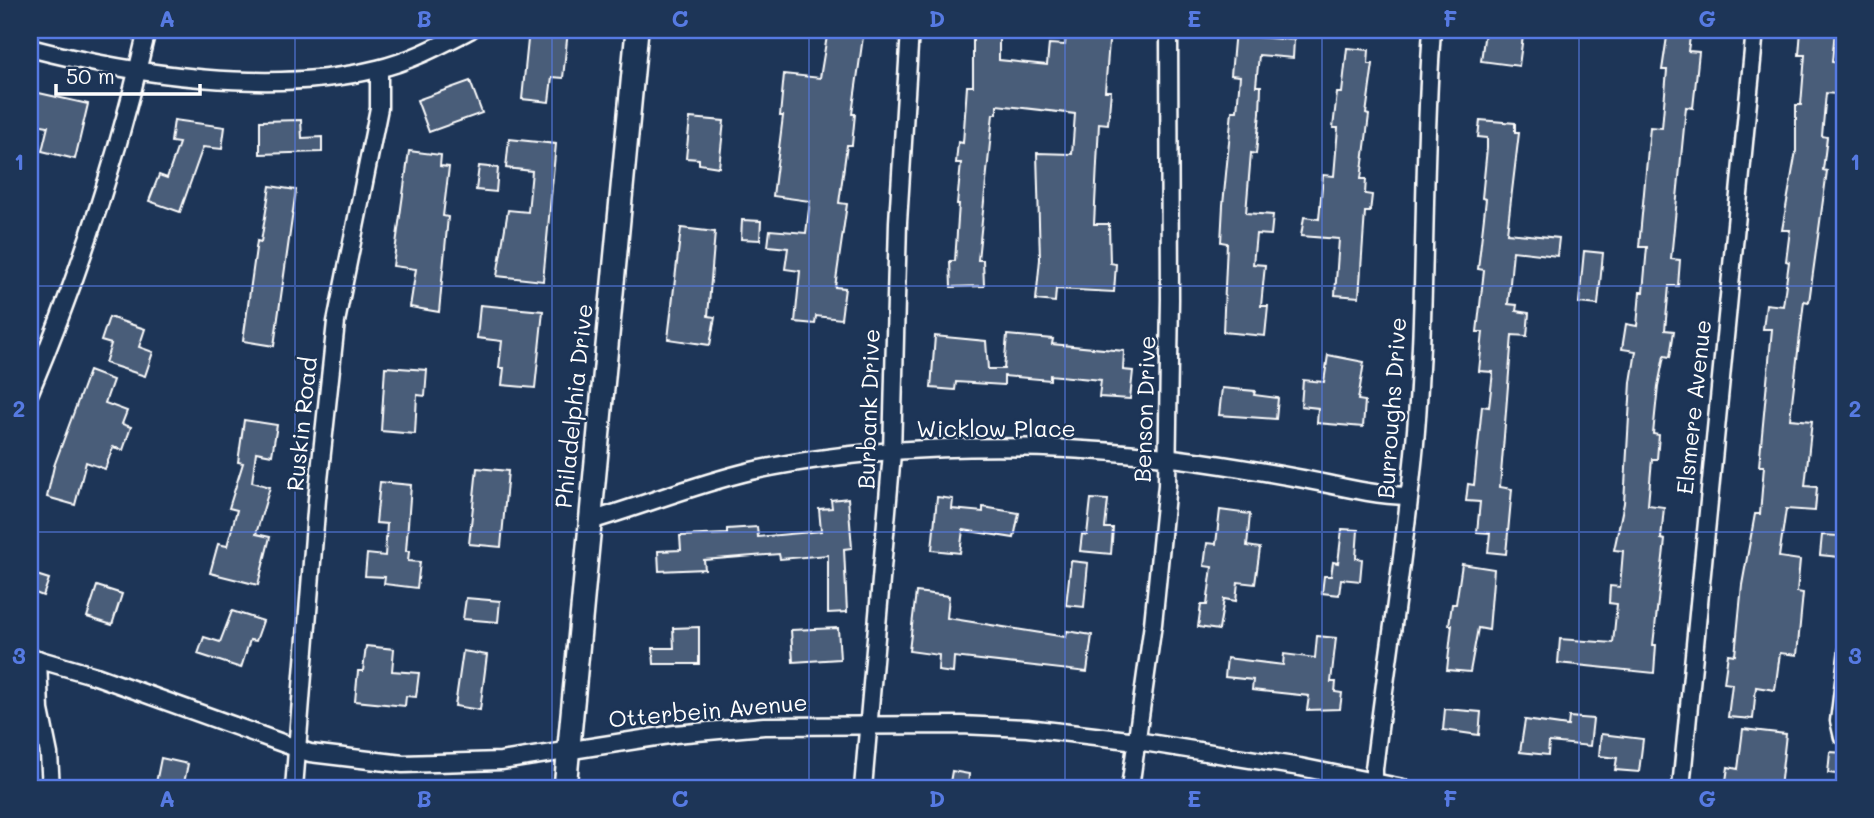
<svg xmlns="http://www.w3.org/2000/svg" width="1874" height="818" font-family="Mali,sans-serif">
<style>
.building{fill:#4a5d79;stroke:#fff;stroke-width:2}
.lines{fill:none;stroke-linecap:round;stroke-linejoin:round}
.service-casing{stroke:#fff;stroke-width:13}
.minor-casing{stroke:#fff;stroke-width:21}
.secondary-casing{stroke:#fff;stroke-width:26}
.service{stroke:#1d3557;stroke-width:8}
.minor{stroke:#1d3557;stroke-width:16}
.secondary{stroke:#1d3557;stroke-width:21}
.grid{fill:none;stroke:#567ae2;stroke-width:2;stroke-opacity:0.55}
.labels{text-anchor:middle;stroke-width:5;stroke-linejoin:round;paint-order:stroke}
.street-label{font-size:23px;fill:#fff;stroke:#1d3557}
.neatline{fill:none;stroke:#567ae2;stroke-width:2.5}
.grid-label{font-size:23px;text-anchor:middle;font-weight:bold;fill:#567ae2}
</style>
<rect width="100%" height="100%" fill="#1d3557"/>
<filter id="ink" filterUnits="userSpaceOnUse"><feTurbulence type="fractalNoise" baseFrequency=".0143" numOctaves="2"/><feDisplacementMap in="SourceGraphic" scale="14" xChannelSelector="R" yChannelSelector="G"/><feConvolveMatrix kernelMatrix="1 2 1 2 8 2 1 2 1" color-interpolation-filters="sRGB"/></filter>
<g filter="url(#ink)">
<g class="building">
<polygon points="529,30 568,30 563,78 552,77 549,102 522,99"/>
<polygon points="828,30 864,30 852,114 855,114 852,145 847,145 839,203 847,204 835,287 845,288 841,319 816,316 815,324 795,322 800,271 785,269 788,248 768,246 770,230 806,233 810,201 773,196 783,116 780,116 784,74 820,78"/>
<polygon points="973,30 999,30 999,60 1047,65 1049,44 1065,45 1066,30 1110,30 1105,91 1111,91 1108,124 1099,123 1094,224 1109,224 1110,263 1116,264 1114,292 1056,289 1055,302 1036,300 1040,259 1037,153 1072,154 1075,114 997,105 997,114 993,114 978,260 983,260 984,286 951,287 950,261 955,261 959,204 957,204 961,163 956,163 958,142 963,143 967,86 973,86"/>
<polygon points="1235,30 1257,30 1257,37 1294,40 1293,58 1259,55 1256,86 1261,86 1260,113 1256,154 1251,153 1246,213 1273,215 1271,235 1256,234 1253,264 1265,265 1261,306 1268,306 1265,336 1223,332 1227,243 1221,242 1223,205 1232,111 1237,111 1240,76 1231,75"/>
<polygon points="1668,30 1691,30 1688,51 1699,52 1693,108 1686,107 1671,259 1680,260 1678,286 1669,286 1665,330 1674,331 1670,357 1664,356 1658,386 1653,434 1659,435 1657,459 1652,459 1648,505 1664,507 1661,539 1665,540 1653,645 1656,645 1654,673 1558,663 1560,639 1613,643 1617,604 1609,603 1610,586 1620,587 1623,551 1614,550 1624,503 1631,382 1636,351 1622,349 1626,324 1637,326 1640,292 1643,292 1647,247 1639,247 1650,127 1662,128 1667,70 1662,70"/>
<polygon points="1801,30 1835,30 1832,62 1838,63 1835,94 1826,93 1822,136 1827,137 1823,170 1827,171 1809,302 1804,301 1790,419 1812,421 1805,486 1817,487 1815,511 1786,509 1779,557 1800,560 1797,592 1803,593 1797,655 1780,653 1775,690 1756,687 1753,719 1728,717 1732,684 1724,683 1728,654 1735,655 1742,585 1755,514 1760,514 1764,466 1759,466 1772,329 1763,329 1766,304 1783,306 1789,262 1786,261 1790,230 1782,230 1796,151 1796,105 1801,105 1805,55 1799,55"/>
<polygon points="1485,31 1523,36 1519,66 1481,61"/>
<polygon points="1347,48 1369,50 1368,64 1373,64 1366,114 1369,115 1361,179 1366,179 1365,194 1372,195 1370,212 1365,212 1359,297 1335,295 1339,239 1301,236 1304,217 1319,219 1323,175 1334,176 1338,128 1333,128 1337,93 1342,93"/>
<polygon points="470,81 482,113 429,132 417,100"/>
<polygon points="30,91 88,104 75,159 42,151 48,126 30,123"/>
<polygon points="690,118 724,121 719,167 699,164 699,159 686,158"/>
<polygon points="174,120 225,127 222,149 203,147 180,212 149,201 159,175 167,178 179,143 171,142"/>
<polygon points="301,120 302,138 322,137 322,152 260,154 260,121"/>
<polygon points="1480,120 1515,123 1515,133 1519,133 1507,233 1559,238 1557,256 1513,251 1508,304 1517,305 1516,311 1529,313 1527,336 1512,335 1500,487 1512,489 1506,554 1488,552 1490,533 1477,532 1480,502 1466,501 1468,484 1474,485 1482,406 1489,407 1493,372 1479,371 1483,332 1477,332 1484,270 1478,269 1486,199 1482,198 1487,148 1487,138 1478,137"/>
<polygon points="509,139 556,144 543,281 497,276 508,210 528,212 532,171 506,168"/>
<polygon points="409,151 441,155 440,166 449,167 443,216 448,217 439,312 410,307 416,269 393,266"/>
<polygon points="479,166 498,168 496,192 476,190"/>
<polygon points="270,186 296,190 274,346 243,341 257,241 261,242"/>
<polygon points="742,220 761,221 760,240 741,239"/>
<polygon points="681,228 715,232 708,316 715,317 710,345 668,339"/>
<polygon points="1584,251 1603,253 1598,305 1579,303"/>
<polygon points="480,305 543,311 535,388 502,385 504,368 499,368 502,341 477,338"/>
<polygon points="109,317 145,329 139,347 153,352 145,376 105,363 111,344 101,341"/>
<polygon points="1007,335 1053,339 1052,344 1124,351 1123,370 1133,371 1130,399 1099,397 1101,380 1050,375 1050,380 1004,376 1004,385 956,382 955,390 931,388 935,336 986,341 988,369 1004,369"/>
<polygon points="1328,355 1364,362 1358,400 1365,401 1363,427 1317,423 1318,408 1301,406 1303,380 1324,382"/>
<polygon points="385,367 427,370 425,396 417,395 415,434 381,431"/>
<polygon points="89,371 113,380 105,403 127,411 122,424 131,427 123,450 113,447 105,469 86,462 75,505 47,497 54,466"/>
<polygon points="1222,388 1255,391 1254,395 1278,398 1276,419 1219,415"/>
<polygon points="244,420 277,425 272,455 256,452 252,482 270,487 256,534 270,537 258,585 210,573 218,544 227,546 237,510 229,508 243,463 238,462"/>
<polygon points="477,468 508,471 501,547 469,544"/>
<polygon points="380,482 411,485 406,551 409,551 408,561 420,562 417,588 384,584 385,577 365,576 367,554 385,556 387,524 376,523"/>
<polygon points="937,497 953,499 952,509 983,512 983,507 1019,513 1014,538 963,530 960,553 932,550"/>
<polygon points="848,498 852,548 844,549 847,612 828,613 828,555 780,559 779,554 704,560 705,569 659,571 658,551 681,550 680,536 727,534 727,529 757,527 758,537 821,531 819,509 832,508 831,500"/>
<polygon points="1091,499 1108,500 1105,528 1113,528 1111,554 1080,551 1082,534 1087,535"/>
<polygon points="1220,510 1250,514 1247,546 1260,548 1255,584 1238,582 1236,601 1224,599 1219,630 1198,627 1201,605 1207,605 1212,567 1204,566 1207,543 1216,544"/>
<polygon points="1342,529 1358,530 1356,558 1362,559 1360,581 1341,579 1339,595 1322,593 1324,576 1331,576 1333,562 1338,563"/>
<polygon points="1822,535 1840,536 1839,557 1820,555"/>
<polygon points="1071,561 1088,563 1084,607 1066,605"/>
<polygon points="1462,564 1494,569 1489,630 1478,628 1470,672 1447,670 1452,625 1449,625 1452,604 1456,604"/>
<polygon points="30,573 49,579 43,596 30,591"/>
<polygon points="97,586 122,594 112,625 87,617"/>
<polygon points="916,592 949,596 947,618 1066,637 1067,631 1092,635 1087,672 954,657 953,673 938,671 939,655 909,651"/>
<polygon points="466,598 500,601 498,622 463,619"/>
<polygon points="232,611 263,621 256,641 250,640 241,668 198,654 204,637 220,642"/>
<polygon points="699,627 699,664 654,664 653,648 674,648 673,628"/>
<polygon points="838,628 840,659 793,662 791,630"/>
<polygon points="1317,636 1336,638 1331,682 1336,682 1335,692 1342,693 1340,709 1307,710 1309,696 1252,690 1253,680 1225,677 1227,658 1283,665 1284,654 1315,658"/>
<polygon points="366,646 394,649 392,671 419,673 416,697 406,696 405,706 355,701 358,671 363,671"/>
<polygon points="463,651 487,655 480,710 455,706"/>
<polygon points="1445,709 1481,712 1479,735 1443,730"/>
<polygon points="1569,717 1593,719 1590,746 1549,742 1548,755 1520,752 1525,720 1568,726"/>
<polygon points="1743,729 1786,734 1780,788 1725,788 1728,767 1738,769"/>
<polygon points="1601,734 1643,739 1639,772 1615,770 1617,758 1599,756"/>
<polygon points="1830,752 1844,753 1844,775 1828,773"/>
<polygon points="161,758 188,764 183,788 155,788"/>
<polygon points="952,771 969,774 968,788 949,788"/>
</g>
<g class="lines">
<defs>
<polyline id="service" points="1844,649 1835,721 1839,738 1844,740"/>
<g id="minor">
<path d="M30,48c104,27 242,47 347,21 32,-7 64,-24 93,-39"/>
<path d="M30,392c49,-117 89,-238 117,-362"/>
<path d="M590,521c54,-16 106,-37 161,-50 121,-26 262,-29 385,-17 54,5 108,14 162,24 37,7 72,17 109,18"/>
<polyline points="30,657 96,676 310,753 403,764 501,761 675,734 764,726 961,725 1027,728 1137,741 1300,767 1403,788"/>
<polyline points="38,659 40,710 49,754 51,788"/>
<polyline points="294,788 317,499 336,322 379,108 379,69"/>
<polyline points="863,788 892,453 898,222 910,30"/>
<polyline points="1130,788 1153,624 1167,485 1170,299 1169,30"/>
<path d="M1374,788v-19c13,-109 31,-217 41,-326 12,-138 7,-276 17,-413"/>
<polyline points="1681,788 1755,30"/>
</g>
<polyline id="secondary" points="565,788 637,30"/>
</defs>
<use href="#service" class="service-casing"/>
<use href="#minor" class="minor-casing"/>
<use href="#secondary" class="secondary-casing"/>
<use href="#service" class="service"/>
<use href="#minor" class="minor"/>
<use href="#secondary" class="secondary"/>
</g>
</g>
<path class="grid" d="M295,30v758M552,30v758M809,30v758M1065,30v758M1322,30v758M1579,30v758M30,286h1814M30,532h1814"/>
<g class="labels">
<g class="street-label">
<text transform="translate(574 406) rotate(-84)" y="8">Philadelphia Drive</text>
<text transform="translate(1694 407) rotate(-84)" y="8">Elsmere Avenue</text>
<text transform="translate(1392 408) rotate(-86)" y="8">Burroughs Drive</text>
<text transform="translate(869 409) rotate(-88)" y="8">Burbank Drive</text>
<text transform="translate(1145 409) rotate(-88)" y="8">Benson Drive</text>
<text transform="translate(302 424) rotate(-84)" y="8">Ruskin Road</text>
<text x="996" y="437">Wicklow Place</text>
<text transform="translate(708 711) rotate(-5)" y="8">Otterbein Avenue</text>
</g>
</g>
<rect width="1874" height="818" fill="none" stroke="#1d3557" stroke-width="77"/>
<path d="M56 84v10h144v-10" fill="none" stroke="#ffffff" stroke-width="3.5"/>
<text x="66" y="84" font-size="21" fill="#ffffff" stroke="#1d3557" stroke-width="5" paint-order="stroke">50 m</text>
<rect x="38" y="38" width="1798" height="742" class="neatline"/>
<g class="grid-label">
<text x="167" y="27">A</text>
<text x="424" y="27">B</text>
<text x="680" y="27">C</text>
<text x="937" y="27">D</text>
<text x="1194" y="27">E</text>
<text x="1450" y="27">F</text>
<text x="1707" y="27">G</text>
<text x="19" y="170">1</text>
<text x="1855" y="170">1</text>
<text x="19" y="417">2</text>
<text x="1855" y="417">2</text>
<text x="19" y="664">3</text>
<text x="1855" y="664">3</text>
<text x="167" y="807">A</text>
<text x="424" y="807">B</text>
<text x="680" y="807">C</text>
<text x="937" y="807">D</text>
<text x="1194" y="807">E</text>
<text x="1450" y="807">F</text>
<text x="1707" y="807">G</text>
</g>
</svg>
